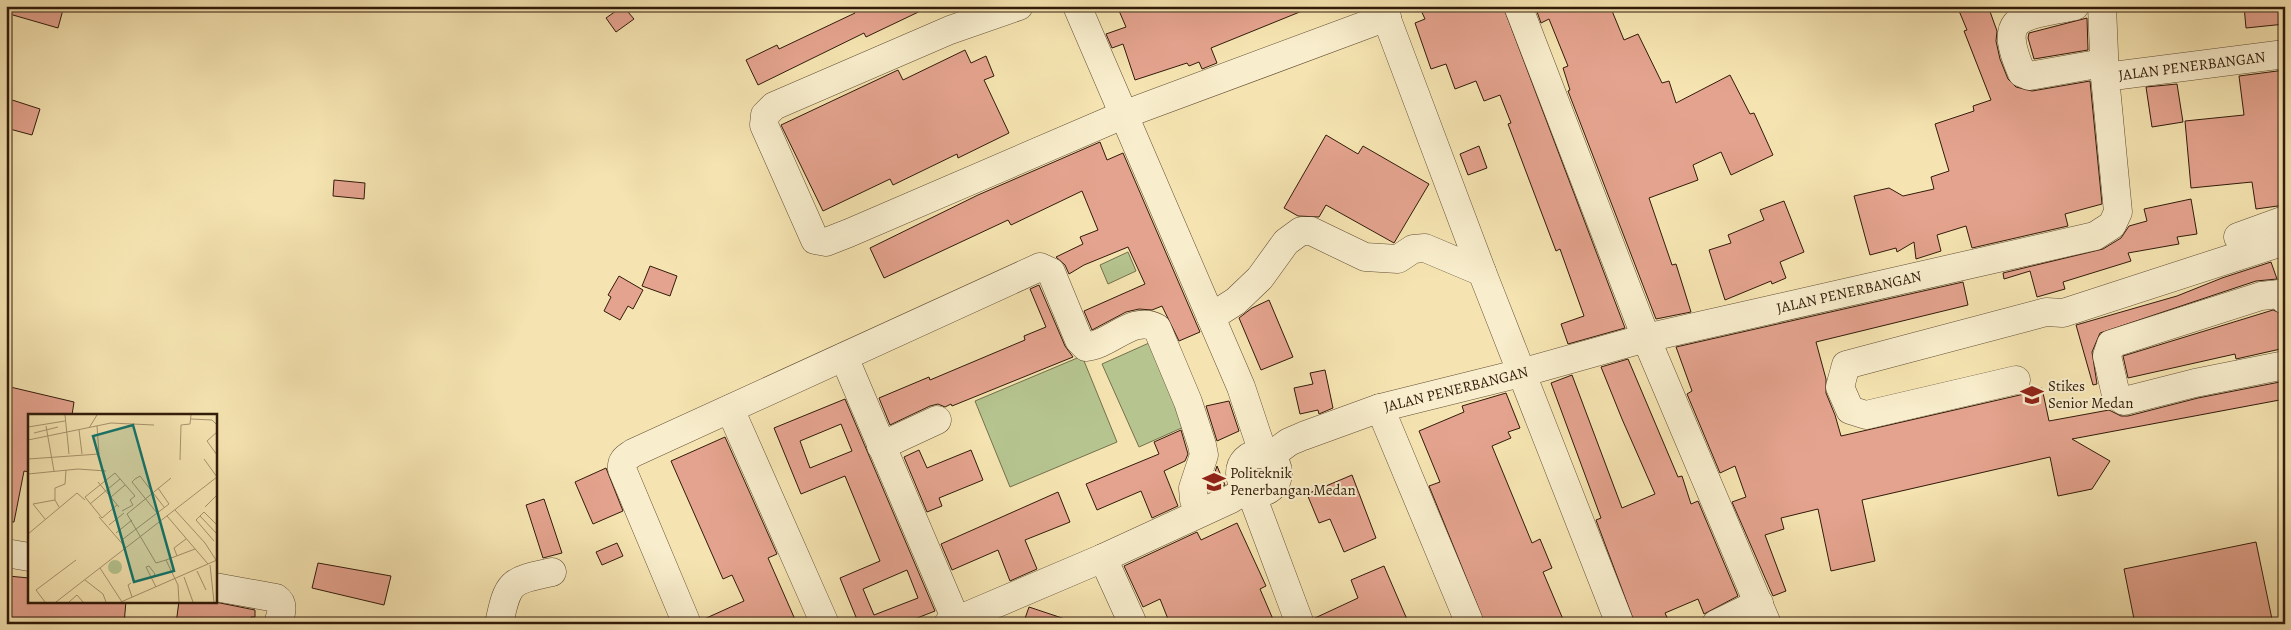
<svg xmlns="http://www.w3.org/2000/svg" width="2291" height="630" font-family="Alegreya,serif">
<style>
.grass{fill:#b6c590;stroke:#74704d}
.building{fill:#e4a38e;stroke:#311b0a;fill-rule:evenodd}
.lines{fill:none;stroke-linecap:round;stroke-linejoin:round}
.minor-casing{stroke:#624d34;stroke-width:29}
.minor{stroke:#f8edcc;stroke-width:28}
.labels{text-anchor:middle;stroke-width:4;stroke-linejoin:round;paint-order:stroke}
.street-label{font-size:15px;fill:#311b0a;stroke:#f8edcc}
.poi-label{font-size:15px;fill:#311b0a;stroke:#f8edcc;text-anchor:start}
.inset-road{fill:none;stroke:#a7946e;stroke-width:1}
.view{fill:#0f766e;fill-opacity:0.15;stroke:#0f766e;stroke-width:2.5}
.inset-edge{fill:none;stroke:#311b0a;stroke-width:2.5}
</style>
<rect width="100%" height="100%" fill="#f5e4b1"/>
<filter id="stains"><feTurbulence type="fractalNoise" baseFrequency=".004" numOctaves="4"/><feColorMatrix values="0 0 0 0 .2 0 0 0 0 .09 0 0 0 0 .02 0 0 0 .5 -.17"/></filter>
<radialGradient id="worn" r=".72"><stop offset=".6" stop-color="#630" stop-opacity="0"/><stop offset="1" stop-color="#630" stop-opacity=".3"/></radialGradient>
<g class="grass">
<polygon points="1128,252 1136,271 1108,284 1100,265"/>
<polygon points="1149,343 1186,426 1139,447 1102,364"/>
<polygon points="1082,356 1117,442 1010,487 975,401"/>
</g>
<g class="building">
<polygon points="6,6 64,6 58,28 6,13"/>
<polygon points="623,6 634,19 616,32 606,18"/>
<polygon points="851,6 931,6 866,37 864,33 758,85 746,60 777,45 779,49 855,13"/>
<polygon points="1117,6 1311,6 1312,7 1211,48 1217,63 1202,69 1199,62 1189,66 1187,63 1135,80 1123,44 1112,48 1106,34 1126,27"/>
<polygon points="1419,6 1503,6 1625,328 1568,344 1561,324 1584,316 1560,249 1556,251 1508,124 1511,123 1500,95 1484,101 1476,81 1455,89 1446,64 1431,69 1415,23 1425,19"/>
<polygon points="1535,6 1610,6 1624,40 1638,34 1662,83 1669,81 1676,103 1730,75 1750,114 1754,113 1773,155 1731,175 1721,152 1693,165 1698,180 1649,198 1672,265 1676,264 1691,312 1656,319 1568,91 1570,90 1563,68 1568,66 1549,19 1541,23"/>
<polygon points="1957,6 1988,6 1997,31 1996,41 2000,59 2008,79 2016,87 2032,91 2090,81 2102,204 2065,214 2068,226 1972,248 1966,226 1937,235 1941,251 1916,259 1914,242 1897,252 1896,248 1870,255 1854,196 1889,188 1903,196 1934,189 1931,177 1949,171 1935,124 1974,111 1973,106 1991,100 1964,31 1967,30"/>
<polygon points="2244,6 2285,6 2285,24 2246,28"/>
<polygon points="2087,18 2088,50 2034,59 2028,38 2029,33"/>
<polygon points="965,50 971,63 986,56 994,76 984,80 1009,133 958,158 957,154 893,185 890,179 823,211 781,125 898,70 903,80"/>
<polygon points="2285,70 2285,205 2256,209 2252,182 2191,188 2185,121 2244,115 2239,76"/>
<polygon points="2177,84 2183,122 2152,127 2146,87"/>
<polygon points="6,98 40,109 32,135 6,128"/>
<polygon points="1326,135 1358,154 1363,146 1429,184 1394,243 1326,205 1319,217 1298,216 1284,208"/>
<polygon points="1100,142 1107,160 1123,153 1200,332 1179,341 1162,306 1152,310 1139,309 1126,312 1092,330 1084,311 1145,284 1128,247 1084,265 1069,274 1065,265 1056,257 1083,244 1080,237 1098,230 1082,191 1011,225 1008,220 884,278 870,248 978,195"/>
<polygon points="1479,146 1487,168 1468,175 1460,154"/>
<polygon points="334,180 365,183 364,199 333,196"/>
<polygon points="2191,199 2197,234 2177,237 2179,244 2128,253 2131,261 2063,282 2065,289 2037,297 2030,271 2004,279 2003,273 2103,249 2121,238 2129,226 2147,221 2144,209"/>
<polygon points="1784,201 1804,252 1780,262 1786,278 1772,284 1771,281 1725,300 1709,250 1731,243 1728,235 1764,220 1760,210"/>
<polygon points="2271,262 2277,279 2256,281 2100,333 2092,352 2097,384 2093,385 2076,325 2177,296 2222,278"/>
<polygon points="650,266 677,276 670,296 642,286"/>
<polygon points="619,276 643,290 633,309 628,306 620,320 604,311 611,297 608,295"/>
<polygon points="1963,282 1968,305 1816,342 1826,379 1826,393 1835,415 1841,436 2020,395 2042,388 2049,421 2109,410 2121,416 2128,416 2198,398 2285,381 2285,399 2072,439 2110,461 2092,489 2058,496 2050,457 1862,500 1875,561 1831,571 1818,509 1781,518 1784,529 1765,535 1786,591 1773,596 1732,502 1746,497 1735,466 1720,473 1687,394 1692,391 1676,347"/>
<polygon points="1039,285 1065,346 1073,357 952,406 951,404 945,407 938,404 930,406 890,425 879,398 929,377 930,380 1025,340 1024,336 1046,327 1030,289"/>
<polygon points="1269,300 1293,357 1261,370 1239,318 1252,308"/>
<polygon points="2273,310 2285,315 2285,348 2236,359 2235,354 2128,378 2123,356"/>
<polygon points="1628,359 1678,477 1682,476 1691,504 1698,501 1738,596 1704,614 1698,599 1665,613 1670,624 1635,624 1596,520 1601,518 1551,383 1572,375 1622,508 1655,494 1622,419 1601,367"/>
<polygon points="1325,370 1333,408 1319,414 1318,410 1300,414 1294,388 1313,384 1310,373"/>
<polygon points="6,386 74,402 72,415 29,415 29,472 24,471 14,522 6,522"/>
<polygon points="1506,393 1520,428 1508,432 1511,438 1492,446 1532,543 1540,539 1552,568 1543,572 1565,624 1485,624 1429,486 1440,482 1419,431 1464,412 1462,406"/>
<path d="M845,399l90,212 -33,13h-47l3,-2 -18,-44 40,-17 -35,-85 -44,18 -27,-66zM841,424l11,27 -42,17 -10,-27zM907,570l11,28 -44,17 -11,-26z"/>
<polygon points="1229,401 1239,431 1217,441 1206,406"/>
<polygon points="1181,430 1188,454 1185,461 1164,471 1178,506 1152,518 1141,491 1097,510 1086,484 1159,454 1154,442"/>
<polygon points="725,437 777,554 768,558 797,624 702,624 702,620 744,601 732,575 723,579 671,461"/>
<polygon points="919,450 927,468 971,450 983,480 939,498 942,506 927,512 904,457"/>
<polygon points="1217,466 1225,485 1209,492 1209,490"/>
<polygon points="606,468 623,511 593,524 575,482"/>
<polygon points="1352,475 1376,538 1344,552 1330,519 1319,523 1307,494"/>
<polygon points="1058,492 1070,522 1025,540 1037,569 1010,581 998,550 952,570 941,544"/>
<polygon points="544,499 562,553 543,558 526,505"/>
<polygon points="1237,523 1266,586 1260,589 1275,624 1170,624 1160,599 1143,607 1124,566 1197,532 1201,540"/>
<polygon points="2256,542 2273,624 2135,624 2124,569"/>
<polygon points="617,543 623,556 602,565 596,552"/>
<polygon points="318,563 391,576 384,605 312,588"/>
<polygon points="1384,566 1409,624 1315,624 1315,618 1358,598 1351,580"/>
<polygon points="8,576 29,578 29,601 126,601 124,624 6,624"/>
<polygon points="179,601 210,601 255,610 255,617 251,617 251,624 176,624"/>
<polygon points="1029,607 1071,621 1070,624 1023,624"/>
</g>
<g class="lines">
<defs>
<g id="minor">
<polyline points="1019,6 950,30 774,106 765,115 764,125 815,240 826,242 849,233 1123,115 1387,17"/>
<polyline points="1077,6 1241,387 1263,453"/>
<polyline points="1382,6 1482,272 1620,624"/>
<polyline points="1518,6 1646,338 1767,624"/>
<path d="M2075,6c-51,11 -80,6 -53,67l7,3 74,-13"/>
<polyline points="2102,6 2105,77"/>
<polyline points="2238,237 2285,220"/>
<polyline points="2285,300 2279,294 2261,296 2111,344 2107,356 2116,395 2124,401 2195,383 2285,365"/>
<polyline points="1211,317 1236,301 1260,278 1286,242 1301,231 1311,231 1365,257 1398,259 1413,249 1425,248 1482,272"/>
<polyline points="844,357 956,620"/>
<polyline points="2016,380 1866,415 1850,410 1840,387 1846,365 2046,312 2063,313 2285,241"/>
<polyline points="1380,408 1470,624"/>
<polyline points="730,409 825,624"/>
<polyline points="881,446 937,420"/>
<circle cx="1259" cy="473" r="19"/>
<path id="s1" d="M1270,456l19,-14 14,-6 77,-28 141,-35 125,-35 449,-102 17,-11 6,-13 -13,-135 180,-23"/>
<polyline points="1250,490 1300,624"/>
<polyline points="6,553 29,557"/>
<polyline points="1103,558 1133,624"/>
<path d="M215,587l61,11c9,6 5,16 2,26"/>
<path d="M499,624c9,-43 11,-43 53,-52"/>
<path d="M687,624l-65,-155c-1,-9 4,-11 11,-16l407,-186 11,5 28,68 7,7c24,-2 48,-33 71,-19l31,74 14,43 2,10 -11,33 1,12 5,12"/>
<polyline points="948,624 1103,558 1231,499 1247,489"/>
<polyline points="1716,624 1759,603"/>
</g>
</defs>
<use href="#minor" class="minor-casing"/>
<use href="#minor" class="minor"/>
</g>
<defs>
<symbol id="university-bare" viewBox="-9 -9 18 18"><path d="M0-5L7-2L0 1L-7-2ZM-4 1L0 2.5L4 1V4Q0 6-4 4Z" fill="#8f2418" stroke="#f8edcc" stroke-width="2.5" paint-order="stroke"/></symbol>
</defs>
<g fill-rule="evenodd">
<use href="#university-bare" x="2016" y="379" width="32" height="32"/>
<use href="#university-bare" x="1198" y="466" width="32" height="32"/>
</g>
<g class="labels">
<g class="street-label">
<text dy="5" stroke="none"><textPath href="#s1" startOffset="1114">JALAN PENERBANGAN</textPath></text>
<text dy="5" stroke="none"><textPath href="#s1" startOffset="604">JALAN PENERBANGAN</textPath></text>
<text dy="5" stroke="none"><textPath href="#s1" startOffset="199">JALAN PENERBANGAN</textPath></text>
</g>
<g class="poi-label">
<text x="2048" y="391">Stikes<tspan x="2048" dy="17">Senior Medan</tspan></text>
<text x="1230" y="478">Politeknik<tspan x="1230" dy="17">Penerbangan Medan</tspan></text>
</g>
</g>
<g transform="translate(28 414)">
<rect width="189" height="189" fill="#f5e4b1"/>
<path d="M80 153a7 7 0 1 1 14 0a7 7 0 1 1-14 0Z" fill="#b6c590"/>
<path class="inset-road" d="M37,1l4,39M163,5l21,1 5,5M18,12l8,45M0,13l37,-6M61,14l8,-13M51,16l3,24M189,18l-10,9 10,14M6,19l24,-6M0,26l83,-17 43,2M0,45l71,-5 -2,-28M176,45l13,18M152,46l1,-35 9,-1 1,-9M0,60l50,-5 28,2M70,68l21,25M83,83l14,-12M62,90l30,-25M89,91l-15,13 -17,-21 30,-24 20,23 -5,4 3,5 -11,6M31,93l-4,-7v-12l10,-4 1,-14M177,93l12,-12M147,96l30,33 11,17M129,99l-25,-31 3,-3 5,-3 24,31M99,100l29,49 10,-3 12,25 1,17M99,100l44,-36M139,102l41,48M172,102l17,18M71,103l27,31M17,105l-12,-15 22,-4M81,111l15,-12M88,119l16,-13M0,120l49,-41 8,7M95,125l46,-35 -11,-16M186,127l-18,-21 8,-8 13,13M149,142l-3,-8 12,-9M138,146l29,-11M182,151l4,37M118,153l10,20M118,153l3,-1 6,8 -3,4M72,154l22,34M169,157l9,19M156,163l9,25M57,166l18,14 3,8M103,169l-3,2 4,12M17,188l-9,-12 40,-30M28,188l161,-125M41,188l8,-7 6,7M93,188l96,-42"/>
<path class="view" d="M105,11l41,146 -40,11 -41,-146z"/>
<rect width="189" height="189" class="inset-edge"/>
</g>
<rect width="2291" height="630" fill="none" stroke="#f5e4b1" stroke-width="25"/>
<rect x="8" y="8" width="2276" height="615" fill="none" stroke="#311b0a" stroke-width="2.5"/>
<rect x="12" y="12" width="2266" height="605" fill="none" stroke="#311b0a"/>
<rect width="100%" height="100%" filter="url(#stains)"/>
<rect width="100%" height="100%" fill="url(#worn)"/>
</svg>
